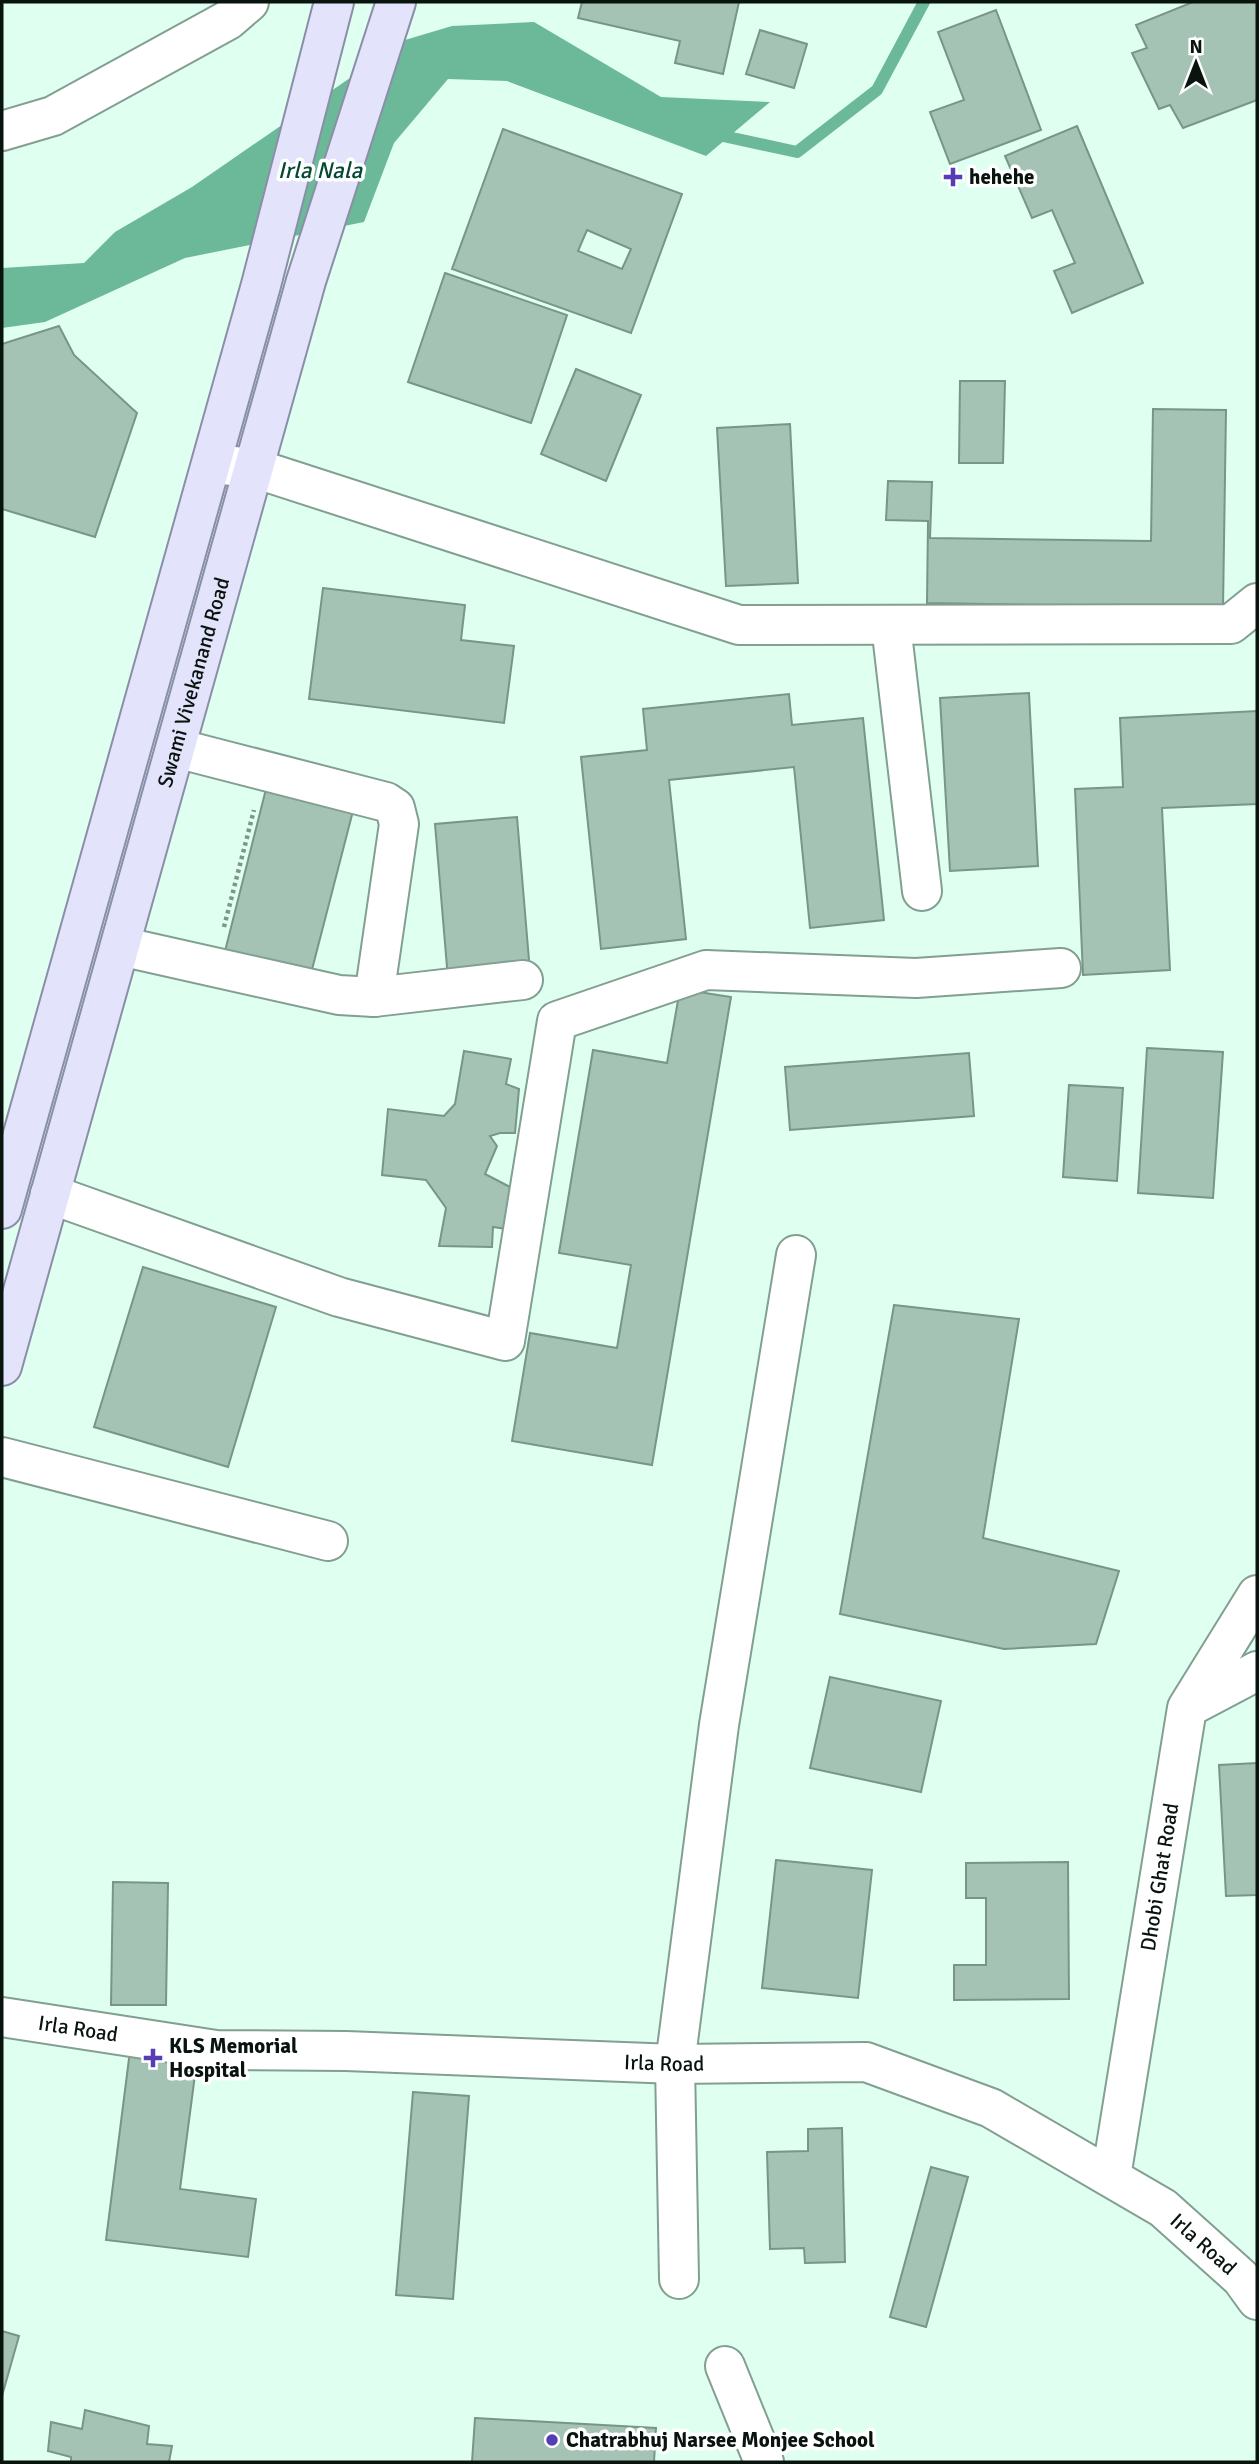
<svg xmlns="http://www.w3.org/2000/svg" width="1259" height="2464" font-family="Signika,sans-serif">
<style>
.water{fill:#6cb999}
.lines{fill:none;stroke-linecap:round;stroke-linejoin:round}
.stream{stroke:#6cb999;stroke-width:12}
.building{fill:#a5c3b5;stroke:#789588;stroke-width:2;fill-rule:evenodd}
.minor-casing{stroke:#829f91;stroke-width:42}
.major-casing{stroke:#8b8ea7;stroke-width:42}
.path{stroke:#7e958a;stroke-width:4.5;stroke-dasharray:3.5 3.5;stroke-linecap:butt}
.minor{stroke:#fff;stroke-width:38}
.major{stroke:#e3e3fb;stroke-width:38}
.poi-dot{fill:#573db5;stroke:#fff;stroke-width:2.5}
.labels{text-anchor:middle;stroke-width:7;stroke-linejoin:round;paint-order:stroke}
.poi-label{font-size:21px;font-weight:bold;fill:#09140f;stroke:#fff;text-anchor:start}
.street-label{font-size:21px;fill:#09140f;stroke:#fff}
.water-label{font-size:23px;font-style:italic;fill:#044833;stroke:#fff}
</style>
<rect width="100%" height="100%" fill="#dffff0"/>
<polygon class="water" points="534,22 661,97 770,102 706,156 507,81 448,79 394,143 364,222 185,258 45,322 2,328 2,268 84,263 115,232 192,187 405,40 452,26"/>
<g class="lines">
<polyline class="stream" points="714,134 797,152 877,90 924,2"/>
</g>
<g class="building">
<polygon points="582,2 739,2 723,74 675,63 680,41 578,18"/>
<polygon points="1193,2 1257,2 1257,100 1183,128 1170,105 1159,109 1132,53 1147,48 1136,25"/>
<polygon points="996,10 1041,130 950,164 930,112 964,100 938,32"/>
<polygon points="760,30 807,44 794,88 746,74"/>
<polygon points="1077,126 1143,283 1072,313 1054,271 1075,263 1052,210 1032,218 1005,156"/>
<path d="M503,129l179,65 -51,139 -179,-64zM587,230l44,19 -9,20 -44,-18z"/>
<polygon points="445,273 567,315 531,423 408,382"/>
<polygon points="59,326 74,355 137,413 95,537 2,509 2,344"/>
<polygon points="576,369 641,395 606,481 541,454"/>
<polygon points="960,381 1005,381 1003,463 959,463"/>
<polygon points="1153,409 1226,410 1223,608 927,603 928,521 886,520 888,481 932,482 930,538 1151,541"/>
<polygon points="790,424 798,583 726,586 717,428"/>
<polygon points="323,588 465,605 461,640 514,646 504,723 309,699"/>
<polygon points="1029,693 1038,866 950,871 940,698"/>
<polygon points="789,694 792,725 863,718 884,920 810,928 794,767 669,780 686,939 601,949 581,757 647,750 643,709"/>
<polygon points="1257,711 1257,804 1162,808 1170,970 1083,975 1075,789 1123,787 1120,718"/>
<polygon points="266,789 353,811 308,985 222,963"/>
<polygon points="517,817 530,972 448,979 435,824"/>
<polygon points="680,989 731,997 652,1465 512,1441 530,1333 617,1348 631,1265 559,1253 593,1050 667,1063"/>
<polygon points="1147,1048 1223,1052 1213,1198 1138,1193"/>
<polygon points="464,1051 511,1059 506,1084 519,1089 515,1133 500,1133 490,1136 497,1146 485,1174 510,1187 507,1229 493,1227 492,1247 439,1246 446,1208 426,1180 382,1175 388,1109 444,1116 455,1104"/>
<polygon points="969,1053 974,1116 790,1130 785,1067"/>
<polygon points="1069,1085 1123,1088 1117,1181 1063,1177"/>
<polygon points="143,1267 276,1307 228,1467 94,1427"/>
<polygon points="894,1305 1019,1319 983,1538 1119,1571 1096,1644 1004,1649 840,1614"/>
<polygon points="830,1677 941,1701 921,1792 810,1768"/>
<polygon points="1257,1763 1257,1895 1226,1896 1219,1765"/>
<polygon points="776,1860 872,1870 858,1998 762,1988"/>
<polygon points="1068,1862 1069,1999 954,2000 954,1965 986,1965 986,1898 966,1898 966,1863"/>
<polygon points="113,1882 168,1883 166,2005 111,2005"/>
<polygon points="131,2043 198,2052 180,2189 256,2199 248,2257 106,2240"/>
<polygon points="413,2092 469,2096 453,2299 396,2295"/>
<polygon points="842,2128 845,2262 805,2263 804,2248 770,2249 767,2152 808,2151 808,2129"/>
<polygon points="931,2167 968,2177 926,2327 890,2317"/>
<polygon points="2,2331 19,2336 2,2396"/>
<polygon points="85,2410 149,2426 147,2444 172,2446 169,2462 71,2462 71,2457 48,2451 51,2422 82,2429"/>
<polygon points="475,2418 656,2428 654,2462 472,2462"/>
</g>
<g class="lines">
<defs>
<g id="minor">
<polyline points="2,131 53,116 228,20 249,2"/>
<polyline points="212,464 254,468 739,625 1231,624 1257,603"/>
<polyline points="891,625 922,891"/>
<polyline points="120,946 339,995 374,997 399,824 395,808 386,802 176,748"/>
<polyline points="374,997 523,980"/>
<polyline points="50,1194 339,1297 505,1341 557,1021 706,970 916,978 1061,968"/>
<polyline points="2,1457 328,1541"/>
<polyline points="1189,1707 1257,1671"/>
<path id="s1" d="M2,2017l214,33 130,1 329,13 191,-2 125,46 172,100 78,70 16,22"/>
<path id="s2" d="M1111,2177l76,-469 70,-113"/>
<polyline points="679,2279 675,2064 719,1725 796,1255"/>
<polyline points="725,2366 764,2462"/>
</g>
<g id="major">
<polyline points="2,1209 261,285 334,2"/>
<path id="s3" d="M2,1366l304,-1085 90,-279"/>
</g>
</defs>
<use href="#minor" class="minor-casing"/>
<use href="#major" class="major-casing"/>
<polyline class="path" points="224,927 254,810"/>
<use href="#minor" class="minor"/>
<use href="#major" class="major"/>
</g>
<g class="poi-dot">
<path d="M949.5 166.5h7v7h7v7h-7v7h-7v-7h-7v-7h7z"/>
<path d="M149.5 2047.5h7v7h7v7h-7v7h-7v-7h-7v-7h7z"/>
<circle cx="552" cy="2440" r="7"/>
</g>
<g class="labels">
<g class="poi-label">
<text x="969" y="184">hehehe</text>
<text x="169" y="2053">KLS Memorial<tspan x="169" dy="24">Hospital</tspan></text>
<text x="566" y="2447">Chatrabhuj Narsee Monjee School</text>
</g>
<g class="street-label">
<text dy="7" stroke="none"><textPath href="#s3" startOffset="710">Swami Vivekanand Road</textPath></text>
<text dy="7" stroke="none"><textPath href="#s2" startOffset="304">Dhobi Ghat Road</textPath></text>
<text dy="7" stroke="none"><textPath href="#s1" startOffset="77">Irla Road</textPath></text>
<text dy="7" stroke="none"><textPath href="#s1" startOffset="665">Irla Road</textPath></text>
<text dy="7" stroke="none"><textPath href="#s1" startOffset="1253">Irla Road</textPath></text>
</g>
<g class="water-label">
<text x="320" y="178">Irla Nala</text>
</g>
</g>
<rect width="1259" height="2464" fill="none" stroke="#09140f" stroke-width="7"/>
<g transform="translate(1196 63)" stroke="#ffffff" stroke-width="5" paint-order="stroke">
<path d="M0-5L12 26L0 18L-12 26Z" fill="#09140f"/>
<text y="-10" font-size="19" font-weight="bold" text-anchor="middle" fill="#09140f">N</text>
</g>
</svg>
